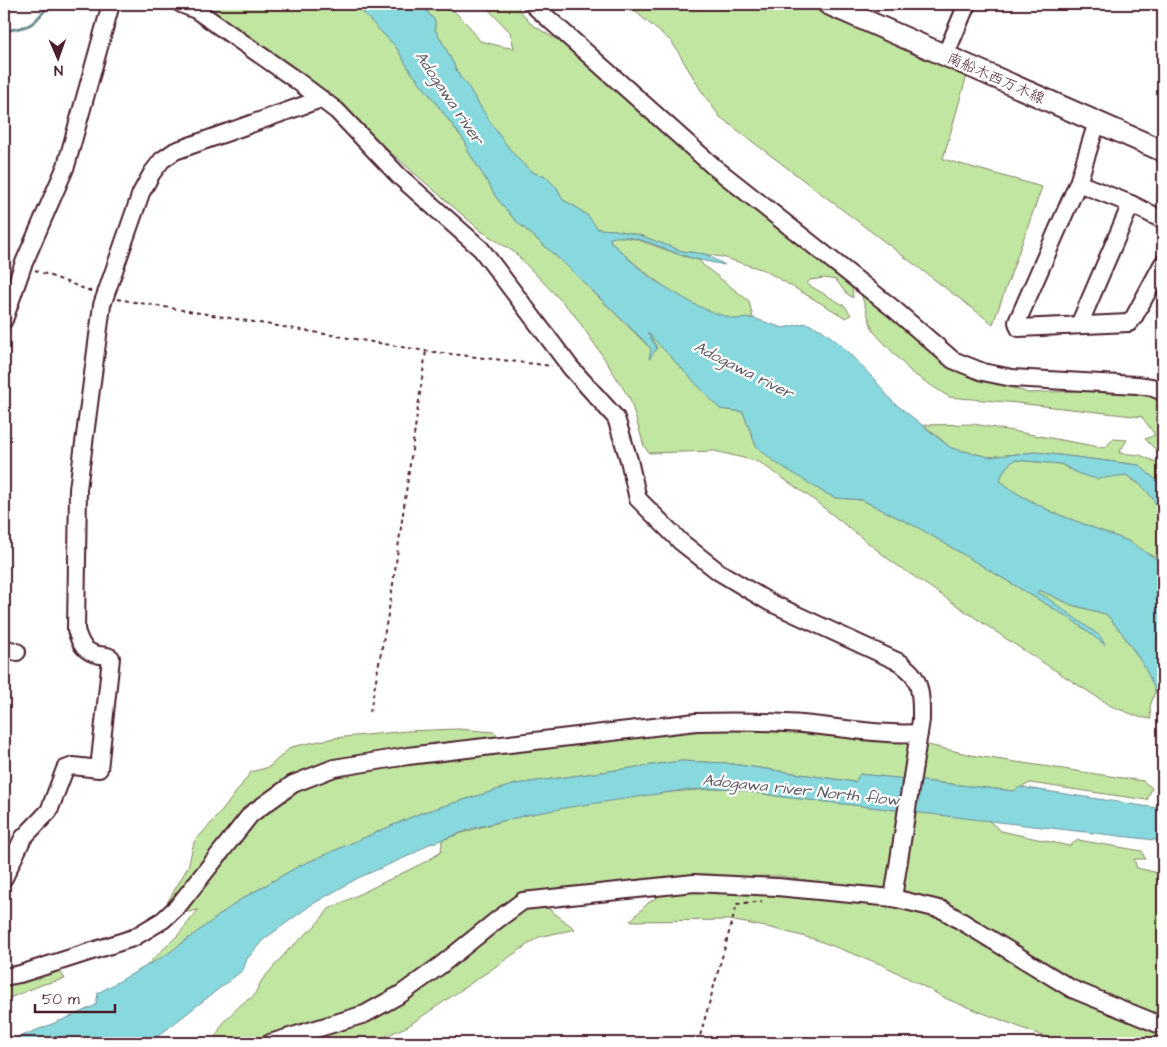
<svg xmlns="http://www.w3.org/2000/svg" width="1167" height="1047" font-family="'Architects Daughter','Klee One',sans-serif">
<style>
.green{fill:#c0e6a1;stroke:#858266;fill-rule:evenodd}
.water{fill:#88d9de;stroke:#6f8f96}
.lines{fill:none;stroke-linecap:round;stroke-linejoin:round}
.stream{stroke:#6f8f96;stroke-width:3}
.minor-casing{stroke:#4a1f2b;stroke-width:20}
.major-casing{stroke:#4a1f2b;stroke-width:24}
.path{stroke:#4a1f2b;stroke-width:2;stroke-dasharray:4 4;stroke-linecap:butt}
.minor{stroke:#fff;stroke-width:16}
.major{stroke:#fff;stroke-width:20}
.labels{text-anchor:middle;stroke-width:4.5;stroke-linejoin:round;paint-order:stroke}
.street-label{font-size:15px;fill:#4a1f2b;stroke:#fff}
.water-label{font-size:16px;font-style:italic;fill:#5d5761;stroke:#fff}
</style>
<rect width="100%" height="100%" fill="#fff"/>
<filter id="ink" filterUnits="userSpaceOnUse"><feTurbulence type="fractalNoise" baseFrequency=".02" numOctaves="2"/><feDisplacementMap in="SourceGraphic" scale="10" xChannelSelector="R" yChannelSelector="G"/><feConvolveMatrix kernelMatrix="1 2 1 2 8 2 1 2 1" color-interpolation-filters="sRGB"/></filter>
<g filter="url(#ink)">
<g class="green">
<polygon points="196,4 355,4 396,47 411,72 426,90 466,143 468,151 490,186 495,196 515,220 566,265 651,349 657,348 646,331 654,338 720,409 743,412 756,446 823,492 836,498 862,500 919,528 1071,619 1104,643 1043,595 1036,593 1039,590 1072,605 1106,614 1122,633 1144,666 1156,688 1150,707 1151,719 1139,717 1111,706 1017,646 891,561 810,497 759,462 715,451 649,453 644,446 630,399 600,352 573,313 514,252 481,231 344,112"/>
<path d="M421,4h26l22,22 11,15 24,6 10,1 -4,-16 -27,-28h32l15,19 25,16 -4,-10 301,257 1,12 -7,-5 -10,-13 -12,-2 -14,2 -3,4 38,22 6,9 -5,3 -82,-48 -42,-13 -40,-6 -43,-16 -24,-5 -17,-1 -10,-13 -12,-9 -13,-7 -6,-12 -13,-13c-22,4 -67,-73 -78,-92l-6,-6 -14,-28 -11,-20v-8z"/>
<polygon points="614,4 802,4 967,75 943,159 1042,187 993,324 720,117 702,92 672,42 632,9"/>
<path d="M616,236l20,3 47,17 16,4 4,5 46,36 4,17c-7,0 -14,2 -20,1 -42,-7 -92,-48 -122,-77l-1,-4z"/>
<polygon points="860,291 973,374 1028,393 1097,390 1145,394 1163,402 1163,453 1157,451 1145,439 1155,435 1142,417 1017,403 949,397 912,373 873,331"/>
<polygon points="974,424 1105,448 1113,439 1127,440 1119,453 1140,455 1163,465 1163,486 1139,465 1035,452 989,457 951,448 924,425"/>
<path d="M1015,460l46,4 8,5 43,7 14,-1 19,13 10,13 7,16 -5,3 1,6 5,8v29l-35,-22 -76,-29 -34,-18 -18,-13c3,-10 6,-16 15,-21z"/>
<path d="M755,727l55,7 10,-4 87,9c6,7 13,8 21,6l48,11 167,25 9,7 -5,12 -117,-17 -16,8 -154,-17 -5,8 -130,-19 -44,-2 -165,23 -95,29 -122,53 -59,34 -73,55 -23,13 35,-34 19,-24 -40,8 30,-51 6,-25 28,-31 29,-39 18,-5 22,-20 43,-9 73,-7 51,-2 36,3 3,2 -5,17 189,-23z"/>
<path d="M728,788l55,9 205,23 13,11 68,15 9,-6 64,11 3,8h-11l3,9 26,6v169h-102l-112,-43 -66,-35 -69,-26 -43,-11 -41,-8 -100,1 18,-18 22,-14 158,-5 -48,-8 -72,1 -163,29 30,23 -36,8 -131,89 -37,17h-122l-7,-1 -1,1h-25l-1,-6 10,-17 20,-19 8,-4 9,-17 27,-31 26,-23 14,-17 98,-48 14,-9 1,-12c91,-33 190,-47 286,-52zM887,883l13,4 5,6 56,17 -6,4 -75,-16z"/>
<polygon points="59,969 65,979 44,984 4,1000 4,981"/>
</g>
<g class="water">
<path d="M364,4h57l14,17v8l11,20 14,28 6,6c11,18 56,96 78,92l13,13 6,12 13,7 12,9 10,13 17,1 24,5 43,16 23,3 20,11c-14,-3 -29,-5 -43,-10 -22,-7 -49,-23 -72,-17l1,4 19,18 22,19 40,24 17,8 25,8 19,-1 30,10 23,-5 16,7 19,15 33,34 18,22 59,47 38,9 46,-5 104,13 24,21v48l-5,-8 -1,-6 5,-3c-8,-20 -18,-32 -36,-42l-29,4 -18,-5 -18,-10 -46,-4c-9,5 -12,11 -15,21l18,13 34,18 76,29 35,22v144l-19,-41 -22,-33 -16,-19 -34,-9 -33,-15 -2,3 6,2 57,41 5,9 -34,-26 -152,-91 -57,-28 -26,-2 -13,-6 -51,-32 -16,-14 -13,-34 -23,-3 -73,-77 10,16 -8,11 2,-10 -10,-11 -75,-73 -51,-45 -20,-24 -5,-10 -22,-35 -2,-8 -40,-53 -15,-18 -15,-25 -32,-33z"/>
<polygon points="681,761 725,763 855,782 860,774 1014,791 1020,787 1163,809 1163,841 783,797 728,788 684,790 570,807 527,815 474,828 427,845 413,854 358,878 311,905 263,940 247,959 243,970 149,1043 4,1043 72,1016 96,1005 98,993 166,955 240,900 299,866 421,813 516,784"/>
</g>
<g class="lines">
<g class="stream">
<polyline points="117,5 129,6"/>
<path d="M4,31c29,-5 27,-4 46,-27"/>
</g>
<defs>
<g id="minor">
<path d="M181,4l15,6 100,70 41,31 62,65 82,73 90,119 45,50 13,42 9,39 43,43 38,30 50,30 132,61c3,4 9,7 12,12 9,12 8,31 8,45l-28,178"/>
<polyline points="532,4 713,166 894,309 953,360 983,372 1012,378 1137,385 1151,387 1163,392"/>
<polyline points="945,56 967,4"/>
<polyline points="1097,122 1078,183 1017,322 1019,328 1129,323 1134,317 1163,263"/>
<polyline points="1078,183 1131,204 1163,220"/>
<polyline points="4,320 23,265 66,166 111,4"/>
<polyline points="1079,325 1131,204"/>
<polyline points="4,648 17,652"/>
<path d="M4,878l19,-40 26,-27 16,-42 8,-3 26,3 12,-111c-4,-3 -6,-2 -11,-3 -16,-2 -20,-12 -24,-25l2,-141 24,-184 39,-112 11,-20 10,-13 13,-9 146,-52"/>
<path d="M4,977l16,-3 113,-36 30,-18 15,-14 73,-92 42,-30 41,-16 74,-12 288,-34c38,-1 77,-1 116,3 36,4 71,10 107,8"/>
<polyline points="270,1043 365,1014 401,994 441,965 497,920 523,901 694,883 777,887 893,898 943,910 1072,989 1163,1026"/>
</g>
<polyline id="major" points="828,4 1163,151"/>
</defs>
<use href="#minor" class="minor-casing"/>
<use href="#major" class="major-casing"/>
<g class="path">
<polyline points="35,270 93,292"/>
<polyline points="117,299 426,351 552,366"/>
<polyline points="370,712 391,598 426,351"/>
<polyline points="698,1043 737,904 762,901"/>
</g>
<use href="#minor" class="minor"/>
<use href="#major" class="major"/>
</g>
</g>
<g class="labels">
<g class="street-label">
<text transform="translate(996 78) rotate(24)" y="5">南船木西万木線</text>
</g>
<g class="water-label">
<text transform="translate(450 97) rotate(56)" y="6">Adogawa river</text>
<text transform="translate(744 369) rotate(27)" y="6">Adogawa river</text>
<text transform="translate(801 789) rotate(6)" y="6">Adogawa river North flow</text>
</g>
</g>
<rect width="1167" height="1047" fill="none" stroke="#fff" stroke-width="20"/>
<rect x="10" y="10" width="1147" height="1027" fill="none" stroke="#4a1f2b" stroke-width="2" filter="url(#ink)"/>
<g transform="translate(58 58) rotate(178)" stroke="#ffffff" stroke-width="4" paint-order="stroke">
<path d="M0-4L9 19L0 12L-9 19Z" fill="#4a1f2b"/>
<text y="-8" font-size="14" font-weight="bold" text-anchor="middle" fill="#4a1f2b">N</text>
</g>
<path d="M35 1004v8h80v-8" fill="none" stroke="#4a1f2b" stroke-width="2.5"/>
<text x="42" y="1004" font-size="15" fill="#4a1f2b" stroke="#ffffff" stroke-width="4" paint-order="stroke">50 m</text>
</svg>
